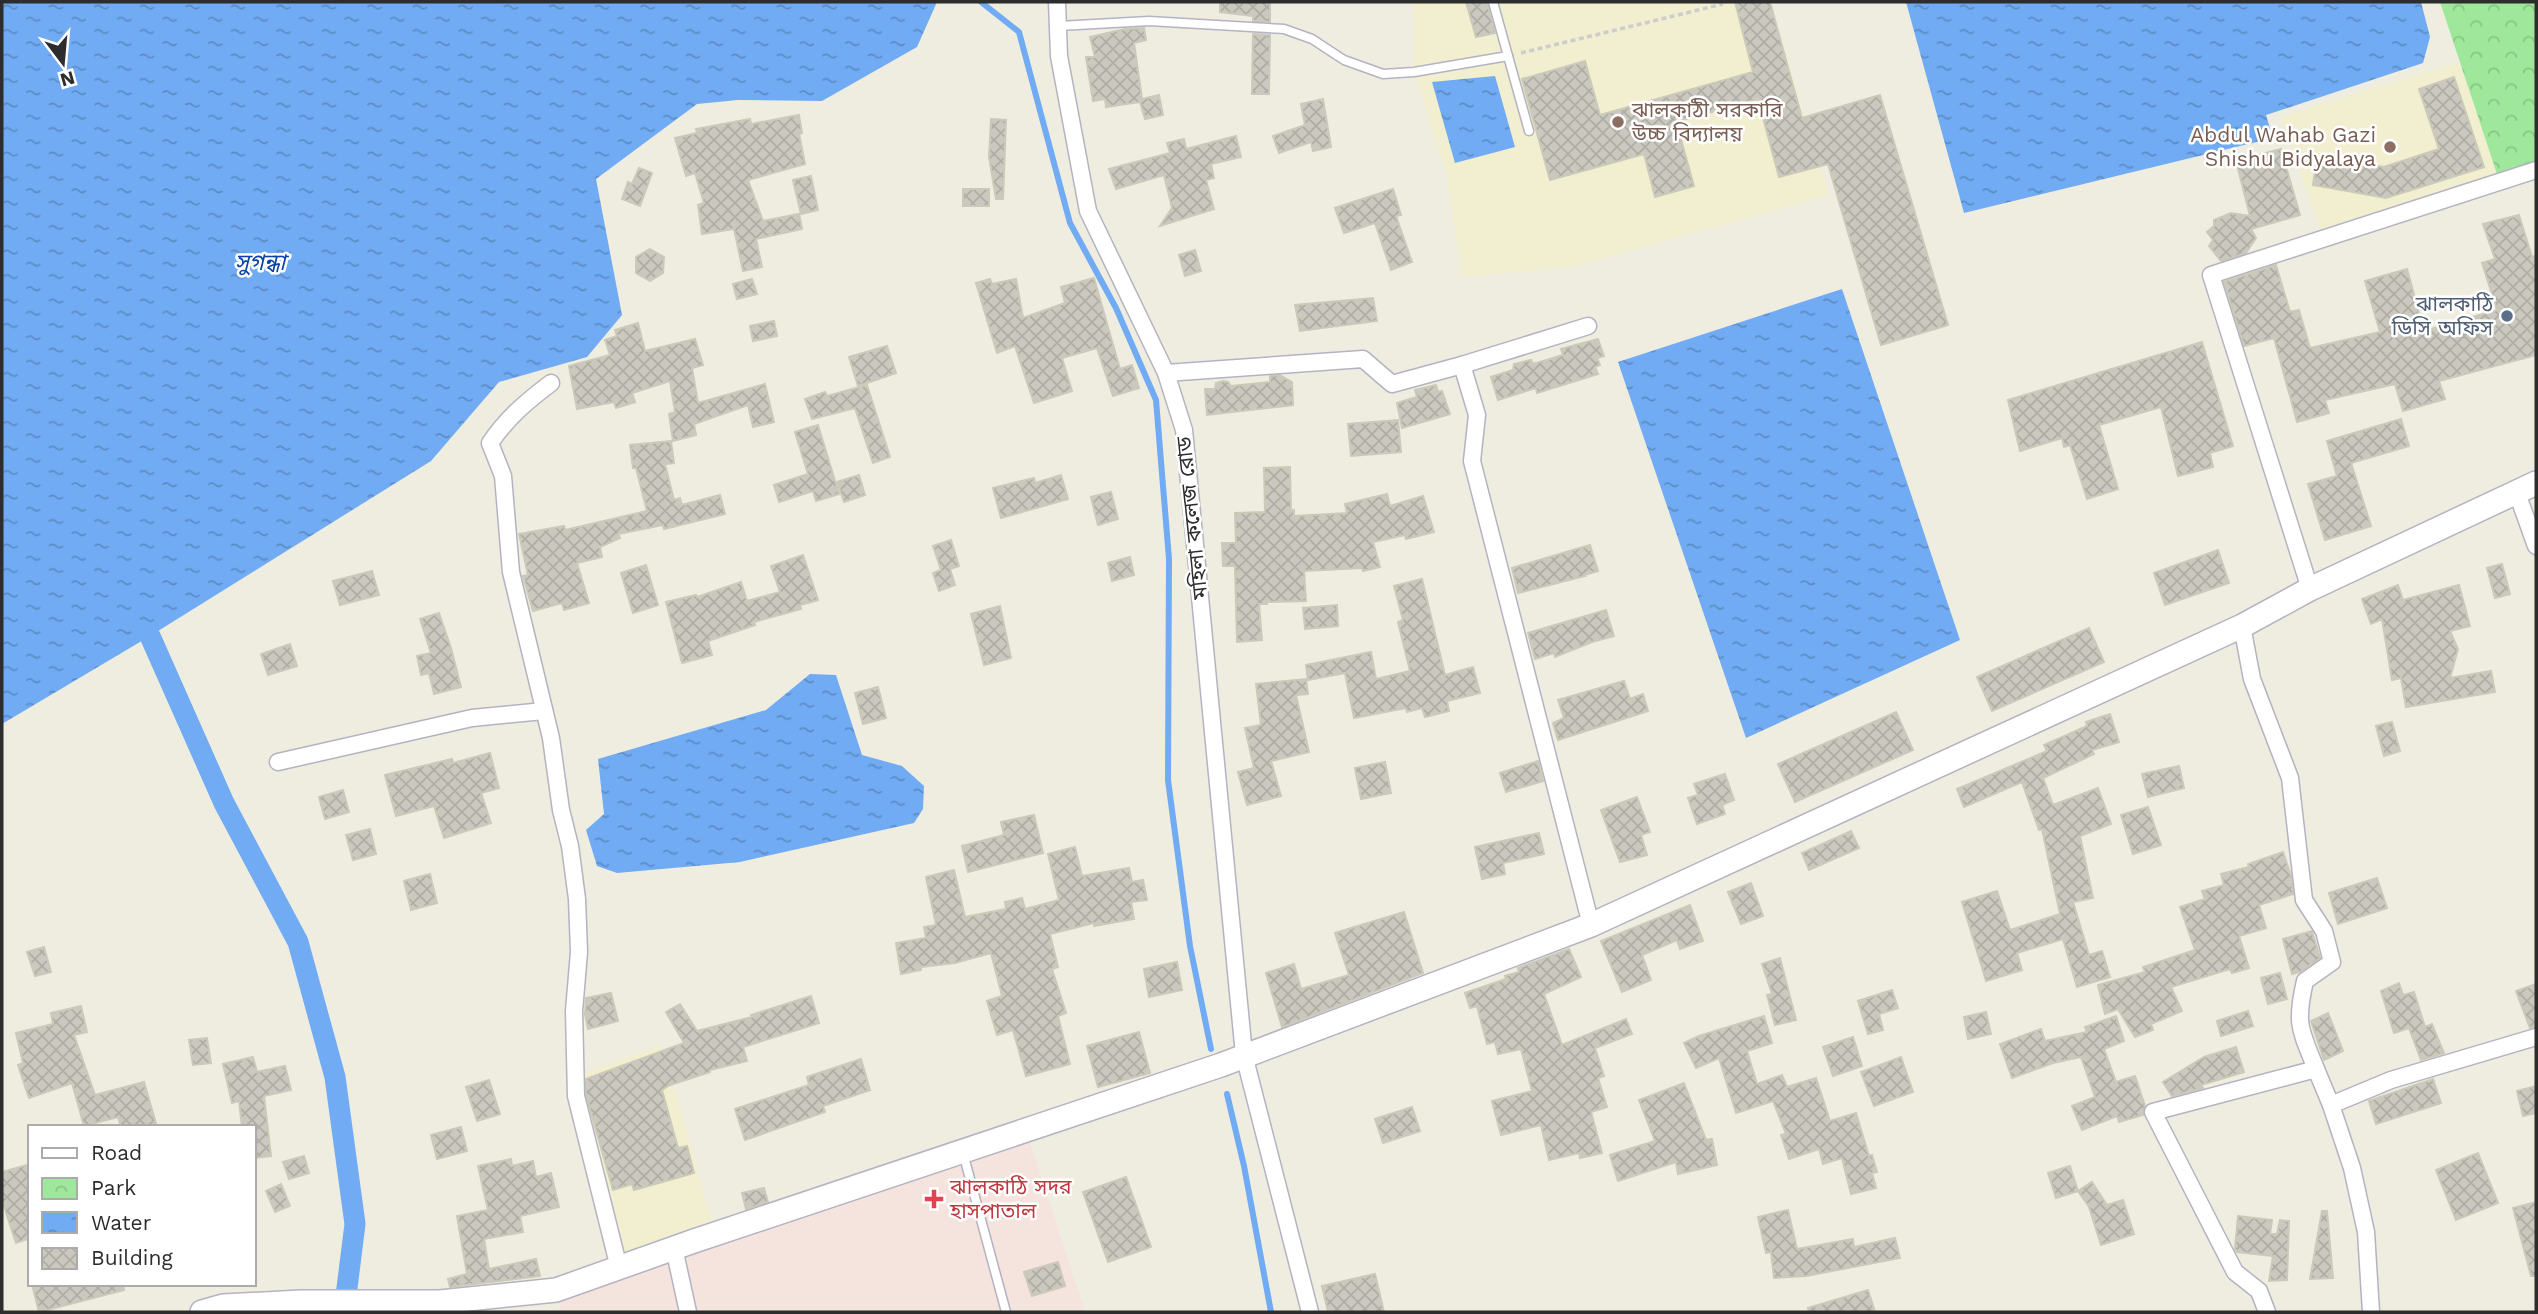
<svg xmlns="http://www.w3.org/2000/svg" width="2538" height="1314" font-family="'Work Sans','Noto Sans Bengali',sans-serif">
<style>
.education{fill:#f1efcf}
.medical{fill:#f5e3dd}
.park{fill:url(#park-crowns)}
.water{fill:url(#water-ripples)}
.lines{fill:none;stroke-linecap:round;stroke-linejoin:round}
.stream{stroke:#70abf3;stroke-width:6}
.canal{stroke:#70abf3;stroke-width:21}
.building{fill:url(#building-cross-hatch);stroke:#cbcab9;stroke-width:2}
.lane-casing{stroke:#b4b3c1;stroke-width:11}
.street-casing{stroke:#b4b3c1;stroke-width:19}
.secondary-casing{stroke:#b4b3c1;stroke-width:26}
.path{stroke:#cdcdcd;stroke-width:3.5;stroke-dasharray:5 3.5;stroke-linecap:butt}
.lane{stroke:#fff;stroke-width:8}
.street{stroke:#fff;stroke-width:16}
.secondary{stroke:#fff;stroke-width:23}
.education-dot{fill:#8d6e63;stroke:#fff;stroke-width:2.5}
.service-dot{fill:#5c6f8a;stroke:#fff;stroke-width:2.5}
.health-dot{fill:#e0444e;stroke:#fff;stroke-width:2.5}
.labels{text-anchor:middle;stroke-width:5;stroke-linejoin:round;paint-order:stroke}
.education-label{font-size:21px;fill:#785e54;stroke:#fff;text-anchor:start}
.service-label{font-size:21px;fill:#4e5e75;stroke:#fff;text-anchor:end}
.street-label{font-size:21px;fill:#2d2d2d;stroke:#fff}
.health-label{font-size:21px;fill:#be3a42;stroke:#fff;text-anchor:start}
.water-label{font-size:23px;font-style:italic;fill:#0943a6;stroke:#fff}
</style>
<defs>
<pattern id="park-crowns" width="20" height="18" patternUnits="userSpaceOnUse" patternTransform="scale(1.75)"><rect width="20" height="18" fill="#9fe79b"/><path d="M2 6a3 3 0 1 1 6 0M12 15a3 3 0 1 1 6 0" fill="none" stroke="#89c686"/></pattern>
<pattern id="water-ripples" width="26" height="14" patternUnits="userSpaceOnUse" patternTransform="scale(1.75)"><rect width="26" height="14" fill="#70abf3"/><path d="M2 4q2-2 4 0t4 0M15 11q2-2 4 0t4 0" fill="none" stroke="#5c8cc5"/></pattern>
<pattern id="building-cross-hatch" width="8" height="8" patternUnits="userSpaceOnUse" patternTransform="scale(1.75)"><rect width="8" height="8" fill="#cbc9bf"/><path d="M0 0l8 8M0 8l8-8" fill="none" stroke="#afada4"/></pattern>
</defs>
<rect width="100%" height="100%" fill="#efede0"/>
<g class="education">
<polygon points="1414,2 1770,2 1829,195 1576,266 1462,277 1446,172 1414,72"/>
<polygon points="2459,62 2498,177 2322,233 2281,117"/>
<polygon points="659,1046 674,1086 712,1223 620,1259 578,1075"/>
</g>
<polygon class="medical" points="1026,1130 1085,1312 561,1312 556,1290"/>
<polygon class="park" points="2440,2 2536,2 2536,170 2498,177"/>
<g class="water">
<polygon points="2,2 937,2 917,47 822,101 738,100 697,104 596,179 622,315 587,357 499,382 431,461 150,636 2,724"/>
<polygon points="1906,2 2421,2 2430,37 2423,63 2266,115 2273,138 1964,213"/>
<polygon points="1495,76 1515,147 1455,163 1432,82"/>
<polygon points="1842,289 1960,640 1746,738 1618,362"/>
<polygon points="810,674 836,675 862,755 902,766 924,786 923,809 914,823 740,862 617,873 597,866 586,830 604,814 598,759 766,710"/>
</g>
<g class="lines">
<g class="stream">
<polyline points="981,2 1019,32 1070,223 1116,308 1156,400 1169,559 1168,780 1190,946 1211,1049"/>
<polyline points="1227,1094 1244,1166 1271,1312"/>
</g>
<polyline class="canal" points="150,636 224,803 298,942 335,1077 355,1224 344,1312"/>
</g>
<g class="building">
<polygon points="1220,2 1270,2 1270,22 1253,21 1253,16 1220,12"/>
<polygon points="1466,2 1487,2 1495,33 1476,37"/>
<polygon points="1735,2 1770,2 1802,118 1880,95 1948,325 1881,345 1828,164 1779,177 1758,99 1676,122 1694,186 1655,197 1644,154 1550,180 1522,79 1585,61 1600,115 1753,72"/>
<polygon points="1144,28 1146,40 1134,43 1142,99 1159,95 1163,115 1145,119 1140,102 1106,107 1105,99 1093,101 1086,57 1095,57 1090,37 1125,29"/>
<polygon points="1253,34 1270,35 1269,94 1252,94"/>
<polygon points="2454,77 2484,167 2386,198 2313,185 2317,157 2384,167 2439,149 2419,89"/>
<polygon points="1323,99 1331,147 1313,151 1311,142 1279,153 1273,136 1305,125 1301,104"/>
<polygon points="799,115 802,133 799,134 805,164 748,180 763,221 799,214 802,229 756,239 762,267 743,271 734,229 702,234 698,205 704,203 695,173 686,176 675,138 697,133 696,129 750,119 751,124"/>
<polygon points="991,119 1006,120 1003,199 996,199 989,157"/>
<polygon points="1236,136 1241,157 1211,164 1214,178 1206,180 1214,209 1160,226 1172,208 1164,175 1116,189 1109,169 1170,153 1167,143 1184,139 1186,149"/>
<polygon points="2281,149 2300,215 2251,229 2256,238 2246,253 2221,261 2209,246 2213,240 2207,232 2214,226 2214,220 2231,213 2250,216 2236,161"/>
<polygon points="639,168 652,173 640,206 622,199 628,182 632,184"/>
<polygon points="811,176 818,210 801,214 793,180"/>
<rect x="963" y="189" width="26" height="17"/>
<polygon points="1393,189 1401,215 1396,216 1412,262 1391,270 1375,223 1344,233 1335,208"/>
<polygon points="2519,215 2532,257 2536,256 2536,355 2439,381 2445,399 2403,411 2395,384 2325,400 2329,413 2297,422 2274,338 2244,346 2224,282 2276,265 2290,312 2299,310 2310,348 2380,332 2365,281 2407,269 2424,331 2497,310 2482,263 2495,259 2483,224"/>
<polygon points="650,249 664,257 663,273 650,281 636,273 636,257"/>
<polygon points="1195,250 1201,271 1185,276 1179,255"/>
<polygon points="1094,278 1120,369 1132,365 1139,388 1113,396 1097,348 1062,358 1072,391 1034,403 1015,346 997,353 976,283 990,279 992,284 1016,279 1023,318 1065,303 1061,287"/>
<polygon points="752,279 757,294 737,299 733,284"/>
<polygon points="1373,298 1377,321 1300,331 1295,305"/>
<polygon points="774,321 777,336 753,341 750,326"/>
<polygon points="638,323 645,351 695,339 703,365 692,368 698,403 765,384 774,422 753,427 748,405 694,424 696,435 673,441 669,414 675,412 670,381 632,393 635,402 616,408 614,402 577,409 569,366 610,355 605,340 617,336 615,330"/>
<polygon points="1598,339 1604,356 1597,358 1600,365 1595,367 1598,374 1537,393 1536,388 1498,400 1491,377 1513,370 1514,364 1531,360 1533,364 1563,355 1561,349"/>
<polygon points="2202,342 2233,446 2210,453 2213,467 2178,476 2161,407 2099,425 2118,489 2087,499 2070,445 2064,447 2062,438 2020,451 2008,400"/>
<polygon points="887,346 896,373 858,386 849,357"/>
<polygon points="1279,375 1292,382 1293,405 1207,415 1205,389 1215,389 1216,383 1223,381 1228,382 1231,386 1270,382 1270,376"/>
<polygon points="867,385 890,457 873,463 855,408 812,419 805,399 825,392 827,396"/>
<polygon points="1436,385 1438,392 1442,391 1450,414 1402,428 1397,403 1417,397 1415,390"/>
<polygon points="2401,419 2409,446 2351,463 2371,526 2325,540 2308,484 2337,476 2327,441"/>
<polygon points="1398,420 1401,452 1351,456 1348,424"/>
<polygon points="818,425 839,494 816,501 813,491 779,502 774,485 808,474 795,432"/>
<polygon points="671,441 674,463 665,464 674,500 680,498 682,505 720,495 725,514 664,529 663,525 618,534 620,538 600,547 602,557 577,563 589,603 564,610 562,603 533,611 523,576 528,575 519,534 564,526 565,530 647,511 636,468 633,468 630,445"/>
<polygon points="1290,467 1291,511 1294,510 1294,516 1347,513 1345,504 1387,494 1390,506 1423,496 1434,532 1406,539 1405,535 1373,542 1380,567 1363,571 1362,568 1304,571 1306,601 1267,602 1267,604 1259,604 1262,640 1237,642 1235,566 1223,566 1222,543 1236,543 1235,513 1265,512 1264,468"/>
<polygon points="859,475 865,495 844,502 837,482"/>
<polygon points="1061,475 1068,499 1001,518 993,488 1034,478 1035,483"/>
<polygon points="1111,492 1118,519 1098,525 1091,497"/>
<polygon points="951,540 959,566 950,569 955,585 939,591 933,573 941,570 933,546"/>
<polygon points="1590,545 1598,571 1584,575 1585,576 1518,593 1512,568"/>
<polygon points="2218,550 2229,583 2165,605 2154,573"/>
<polygon points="803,555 818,600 800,605 801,609 754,622 755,625 708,641 712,655 682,663 666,602 696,595 697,597 741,582 747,601 780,592 771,566"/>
<polygon points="1130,557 1134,575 1112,581 1108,563"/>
<polygon points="2502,564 2510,594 2495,598 2487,568"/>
<polygon points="646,565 658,605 633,613 621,573"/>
<polygon points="372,571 379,595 340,605 333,581"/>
<polygon points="1422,579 1445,675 1473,667 1480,693 1447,701 1449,711 1425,717 1422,708 1407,712 1406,708 1354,718 1345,673 1308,680 1306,665 1371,652 1376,679 1410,671 1398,622 1403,620 1394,586"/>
<polygon points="2398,585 2403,600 2459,585 2470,626 2450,631 2458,649 2450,678 2491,671 2495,692 2406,707 2401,678 2392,680 2382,619 2371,624 2362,599"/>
<polygon points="1337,605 1338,626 1305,629 1303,608"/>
<polygon points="1000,606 1011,658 984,665 971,614"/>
<polygon points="1606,610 1614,636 1592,642 1555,657 1554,653 1535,659 1528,633"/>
<polygon points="439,613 451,648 461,687 434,694 429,673 421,675 417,656 431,653 420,619"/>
<polygon points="2089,628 2104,662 1992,711 1977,677"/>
<polygon points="290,644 297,666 268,675 261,654"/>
<polygon points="1306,679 1308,694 1296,695 1309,752 1271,761 1281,796 1247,805 1238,772 1254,768 1245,728 1261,725 1256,684"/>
<polygon points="1624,681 1630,699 1643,694 1648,711 1558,740 1553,723 1564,718 1558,700"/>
<polygon points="878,687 886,718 863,724 855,693"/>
<polygon points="1896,712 1913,750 1795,802 1778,764"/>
<polygon points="2110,714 2119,742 2092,750 2094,754 2043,778 2053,805 2098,788 2111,824 2080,836 2093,898 2073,902 2089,955 2102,951 2110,977 2077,987 2063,939 2017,953 2022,970 1986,981 1962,902 1997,891 2010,930 2060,914 2042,829 2039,830 2022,782 1964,807 1957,789 2047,751 2044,745 2087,726 2086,722"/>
<polygon points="2392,722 2400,751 2384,756 2376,726"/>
<polygon points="490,753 499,788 481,793 491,823 444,838 434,806 396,816 385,775 452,759 453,763"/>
<polygon points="1538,761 1543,781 1506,792 1500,773"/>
<polygon points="1385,762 1391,793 1361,799 1355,768"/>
<polygon points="2179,766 2184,788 2148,797 2142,774"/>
<polygon points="1725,774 1734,800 1722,805 1725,814 1697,824 1688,798 1698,795 1694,784"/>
<polygon points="343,790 349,812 325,819 319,797"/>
<polygon points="1637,797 1650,832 1641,835 1647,855 1620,862 1601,810"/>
<polygon points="2148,807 2161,845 2133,854 2121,815"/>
<polygon points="1034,815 1043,853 968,872 962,846 1004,835 1001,822"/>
<polygon points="370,829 376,854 353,860 346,835"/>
<polygon points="1851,831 1859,848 1809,870 1802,853"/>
<polygon points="1539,833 1544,854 1503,863 1505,874 1482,879 1475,847"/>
<polygon points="1075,847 1082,876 1129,868 1132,882 1143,880 1147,900 1131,902 1134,919 1094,926 1094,923 1050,934 1058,967 1052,969 1066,1013 1058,1016 1070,1064 1026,1076 1013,1030 997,1035 987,1001 1002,996 991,953 955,963 921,967 921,970 901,974 896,943 926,938 924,927 936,925 926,877 954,870 965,917 1006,909 1005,902 1022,898 1025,909 1059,900 1048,854"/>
<polygon points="2283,852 2291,876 2293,894 2259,905 2266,928 2239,936 2249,968 2232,973 2230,969 2171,987 2182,1011 2151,1024 2153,1030 2135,1037 2118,1009 2105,1014 2098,985 2145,972 2143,967 2195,950 2180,907 2205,899 2202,891 2224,885 2221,874 2249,867 2248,864"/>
<polygon points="430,874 437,903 411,910 404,881"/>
<polygon points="2377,878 2387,908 2338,924 2329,893"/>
<polygon points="1751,883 1763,916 1741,924 1728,892"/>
<polygon points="1690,905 1703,941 1680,949 1677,940 1642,955 1651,980 1622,992 1601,941"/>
<polygon points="1404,912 1423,973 1282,1027 1266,973 1294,964 1301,989 1349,975 1335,933"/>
<polygon points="2312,931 2320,958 2300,972 2292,974 2283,939"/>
<polygon points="44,947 51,972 35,976 27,952"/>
<polygon points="1569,949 1581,977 1544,994 1562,1045 1626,1019 1632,1034 1595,1048 1604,1076 1598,1078 1607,1107 1591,1112 1602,1153 1580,1158 1579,1153 1549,1160 1541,1125 1501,1135 1492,1101 1532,1091 1521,1049 1498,1054 1495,1042 1487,1044 1477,1006 1470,1008 1465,993 1506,979 1505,976 1519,972 1518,968"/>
<polygon points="1780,958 1796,1020 1775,1025 1767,995 1772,994 1762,964"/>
<polygon points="1177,962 1182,990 1149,997 1144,969"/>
<polygon points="2280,973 2287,999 2268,1004 2261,978"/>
<polygon points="2399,983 2403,995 2414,992 2425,1027 2432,1024 2444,1053 2421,1060 2409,1028 2394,1033 2381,991"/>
<polygon points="2536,984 2536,1027 2530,1028 2516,991"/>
<polygon points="1892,990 1898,1008 1879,1014 1883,1030 1868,1034 1858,1001"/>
<polygon points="611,993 618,1021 588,1029 585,1014 586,998"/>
<polygon points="811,996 819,1023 743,1047 747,1061 710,1070 710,1072 670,1085 662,1090 678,1148 687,1146 694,1173 634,1190 632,1184 613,1190 586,1095 586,1079 684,1043 666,1012 680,1004 697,1031 752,1017 751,1015"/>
<polygon points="81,1006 87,1032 74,1035 95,1095 144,1082 157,1127 121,1127 118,1117 84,1126 72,1083 29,1098 18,1065 23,1063 16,1033 53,1024 51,1013"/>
<polygon points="2248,1011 2253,1026 2221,1036 2217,1021"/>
<polygon points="1986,1012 1991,1034 1968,1039 1964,1017"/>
<polygon points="2328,1013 2343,1051 2324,1060 2311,1021"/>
<polygon points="1764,1016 1772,1043 1747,1051 1757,1084 1782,1075 1787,1087 1816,1078 1830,1121 1856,1113 1869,1156 1872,1155 1877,1172 1872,1173 1876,1188 1851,1194 1842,1158 1823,1164 1819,1149 1789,1159 1781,1135 1786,1134 1773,1101 1736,1113 1719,1058 1696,1068 1684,1043 1699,1036"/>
<polygon points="2116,1016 2124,1041 2104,1049 2116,1082 2135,1076 2145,1106 2143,1115 2119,1122 2117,1116 2082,1130 2072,1106 2095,1097 2081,1057 2053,1063 2012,1078 2000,1044 2041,1029 2045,1041 2087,1032 2085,1027"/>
<polygon points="1139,1032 1150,1073 1098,1087 1087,1046"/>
<polygon points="1853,1037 1862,1066 1833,1076 1823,1047"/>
<polygon points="207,1038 211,1063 193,1065 189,1040"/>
<polygon points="2236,1047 2244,1072 2201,1085 2203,1088 2172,1096 2163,1082 2204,1057"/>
<polygon points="253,1057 257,1072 285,1066 291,1090 264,1096 271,1156 254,1158 254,1127 242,1127 239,1101 232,1103 223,1064"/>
<polygon points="1901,1057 1913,1092 1874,1106 1861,1072"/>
<polygon points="861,1059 870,1090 823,1106 825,1112 745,1140 735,1109 809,1085 807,1077"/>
<polygon points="2433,1079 2441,1103 2376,1124 2369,1101"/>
<polygon points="489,1080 500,1114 477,1121 466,1087"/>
<polygon points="1684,1083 1706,1140 1712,1139 1717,1165 1678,1174 1676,1162 1618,1181 1610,1155 1655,1141 1639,1100"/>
<polygon points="2536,1086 2536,1113 2523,1116 2517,1091"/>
<polygon points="1412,1107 1420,1131 1383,1143 1375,1119"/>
<polygon points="461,1127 467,1151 437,1159 431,1135"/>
<polygon points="2478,1153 2498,1203 2456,1220 2436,1170"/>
<polygon points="304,1156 309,1173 289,1179 283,1162"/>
<polygon points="511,1159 512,1166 533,1161 536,1177 551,1173 559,1207 520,1216 523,1232 484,1239 489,1269 536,1259 540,1276 450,1287 448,1279 467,1274 457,1216 488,1210 478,1166"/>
<polygon points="30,1164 30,1238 16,1243 2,1200 2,1172"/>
<polygon points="2070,1166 2078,1191 2056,1198 2048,1173"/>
<polygon points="1126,1177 1151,1247 1108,1262 1083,1192"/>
<polygon points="2092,1182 2107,1205 2123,1200 2134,1234 2101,1245 2089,1207 2078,1191"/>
<polygon points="281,1184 290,1206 275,1212 266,1191"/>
<polygon points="764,1188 768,1202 746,1209 742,1193"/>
<polygon points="2536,1202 2536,1276 2531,1276 2513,1208"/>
<polygon points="1788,1210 1797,1249 1853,1239 1854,1247 1895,1238 1900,1258 1806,1276 1774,1278 1771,1252 1766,1253 1758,1217"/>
<polygon points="2322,1211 2327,1211 2333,1278 2310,1279"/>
<polygon points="2238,1216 2272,1220 2270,1234 2277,1234 2280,1220 2289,1221 2287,1280 2269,1281 2273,1256 2237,1252 2235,1249"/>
<polygon points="1058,1262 1065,1286 1032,1296 1024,1272"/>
<polygon points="1375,1274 1384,1312 1328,1312 1322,1286"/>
<polygon points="32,1284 123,1284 124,1290 39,1312"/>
<polygon points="1868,1290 1875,1312 1809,1312 1808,1308"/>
</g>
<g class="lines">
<defs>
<g id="lane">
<polyline points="1059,26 1149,21 1284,29 1312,39 1344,60 1383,74 1414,72 1508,56 1493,2"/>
<polyline points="1508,56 1529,131"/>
<polyline points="963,1153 1006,1312"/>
</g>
<g id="street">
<polyline points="1057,2 1059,56 1088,211 1166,373 1184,430 1244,1055 1310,1312"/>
<polyline points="1588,326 1462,365 1477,415 1472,461 1591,925"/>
<polyline points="1166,373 1363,359 1392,384 1462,365"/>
<path d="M551,383c-24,18 -44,35 -61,60l13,33 8,96 40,166 10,72 9,36 7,53 2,53 -5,59 2,85 43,172"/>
<polyline points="2517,493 2536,546"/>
<polyline points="2310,589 2211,275 2536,170"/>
<path d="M2242,626l10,53 38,99 14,122 20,31 8,31 -27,19c-10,43 -5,48 11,88l-163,43 82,160 24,19 8,21"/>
<polyline points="278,762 472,718 544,711"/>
<polyline points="2316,1069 2331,1105 2391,1080 2536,1037"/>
<polyline points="2331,1105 2352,1168 2366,1232 2371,1312"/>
<polyline points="674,1248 688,1312"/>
</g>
<polyline id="secondary" points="202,1312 223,1306 301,1302 440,1302 556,1290 694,1241 1221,1065 1591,925 2242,626 2310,589 2536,483"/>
</defs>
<use href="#lane" class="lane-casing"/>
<use href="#street" class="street-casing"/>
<use href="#secondary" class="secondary-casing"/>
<polyline class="path" points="1521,53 1723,4"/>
<use href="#lane" class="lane"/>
<use href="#street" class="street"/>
<use href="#secondary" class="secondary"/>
</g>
<g class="education-dot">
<circle cx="1618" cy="122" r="7"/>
<circle cx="2390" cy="147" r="7"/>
</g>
<circle class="service-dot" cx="2507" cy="316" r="7"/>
<path class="health-dot" d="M930.5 1188.5h7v7h7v7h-7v7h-7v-7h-7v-7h7z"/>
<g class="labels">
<g class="education-label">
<text x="1632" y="117">ঝালকাঠী সরকারি<tspan x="1632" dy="24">উচ্চ বিদ্যালয়</tspan></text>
<text x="2376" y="142" text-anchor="end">Abdul Wahab Gazi<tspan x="2376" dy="24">Shishu Bidyalaya</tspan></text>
</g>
<g class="service-label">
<text x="2493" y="311">ঝালকাঠি<tspan x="2493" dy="24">ডিসি অফিস</tspan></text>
</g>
<g class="street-label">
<text transform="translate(1192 518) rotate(-96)" y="7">মহিলা কলেজ রোড</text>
</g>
<g class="health-label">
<text x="950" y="1194">ঝালকাঠি সদর<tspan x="950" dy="24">হাসপাতাল</tspan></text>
</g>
<g class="water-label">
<text x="260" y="270">সুগন্ধা</text>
</g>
</g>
<rect width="2538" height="1314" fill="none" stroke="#2d2d2d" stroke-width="7"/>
<rect x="28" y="1125" width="228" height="161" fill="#ffffff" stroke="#ababab" stroke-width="2"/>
<rect x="42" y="1148" width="35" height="10" fill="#ffffff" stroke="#ababab" stroke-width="2"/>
<text x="91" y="1160" font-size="21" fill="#2d2d2d">Road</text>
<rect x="42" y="1178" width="35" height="21" fill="url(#park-crowns)" stroke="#ababab" stroke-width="2"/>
<text x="91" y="1195" font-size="21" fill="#2d2d2d">Park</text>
<rect x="42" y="1212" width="35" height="21" fill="url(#water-ripples)" stroke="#ababab" stroke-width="2"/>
<text x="91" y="1230" font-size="21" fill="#2d2d2d">Water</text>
<rect x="42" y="1248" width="35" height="21" fill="url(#building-cross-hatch)" stroke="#ababab" stroke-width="2"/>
<text x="91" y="1265" font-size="21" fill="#2d2d2d">Building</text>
<g transform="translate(63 63) rotate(164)" stroke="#ffffff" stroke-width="5" paint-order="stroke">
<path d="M0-5L12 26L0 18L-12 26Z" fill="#2d2d2d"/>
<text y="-10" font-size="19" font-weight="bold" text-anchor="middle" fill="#2d2d2d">N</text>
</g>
</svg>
